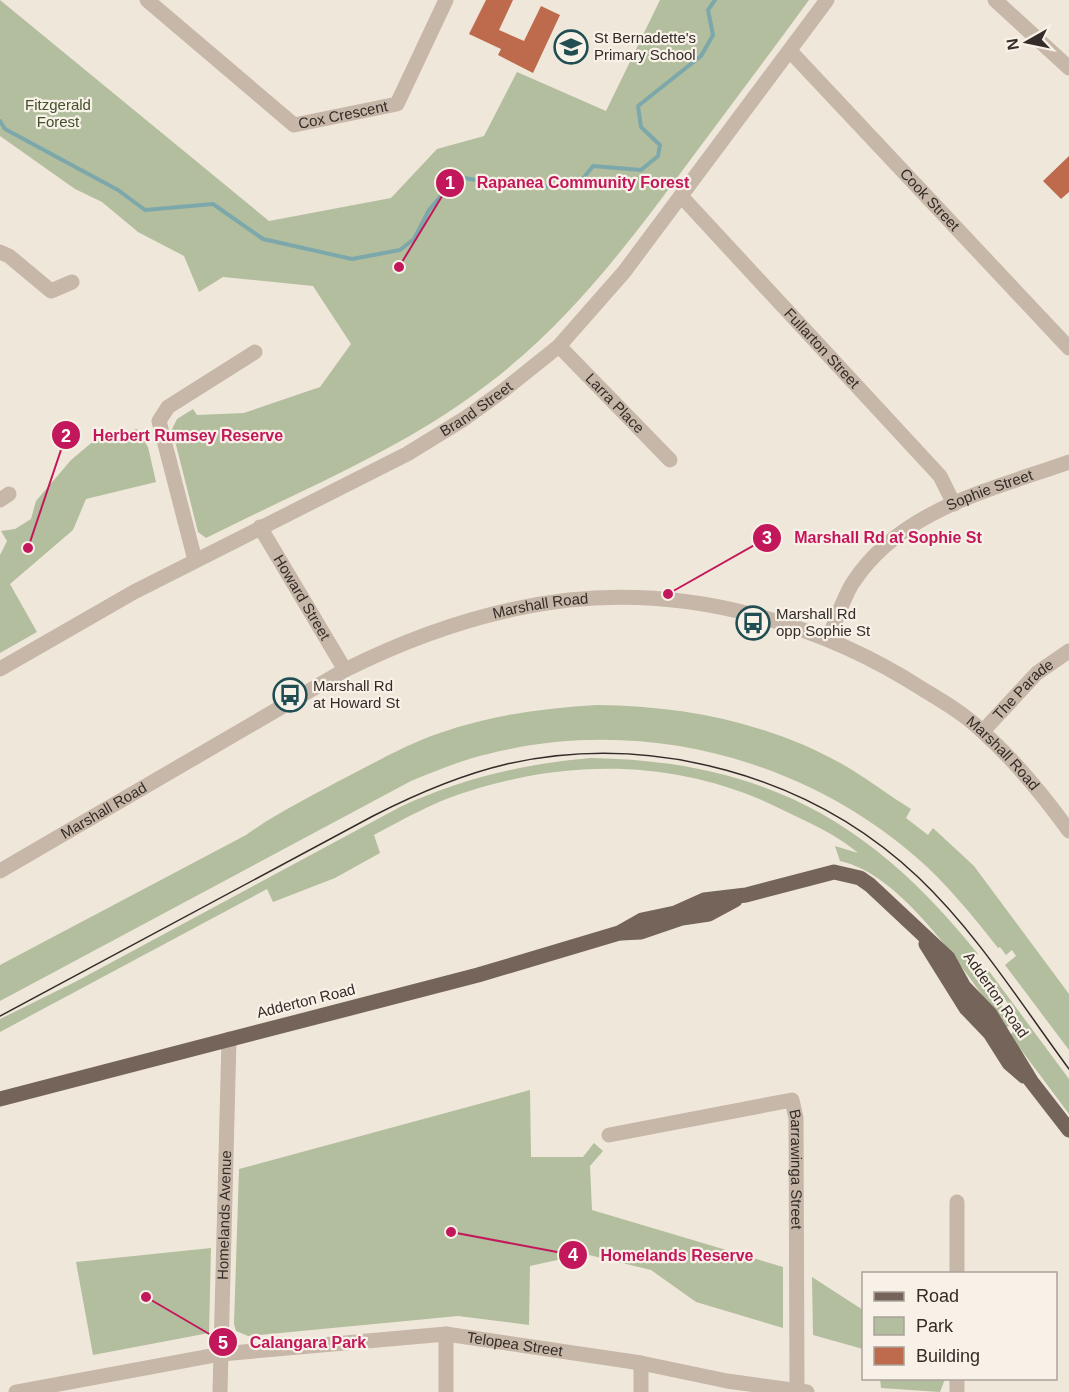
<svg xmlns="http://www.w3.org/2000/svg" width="1069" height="1392" font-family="Helvetica,sans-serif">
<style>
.green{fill:#b2be9d}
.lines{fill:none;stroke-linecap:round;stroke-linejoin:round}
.stream{stroke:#7da8ab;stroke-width:4}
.building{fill:#bd6b4c}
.minor{stroke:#c7b7a8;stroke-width:15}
.major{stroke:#75645a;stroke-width:15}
.tram{stroke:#342c28;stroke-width:1.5}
.labels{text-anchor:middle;stroke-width:4.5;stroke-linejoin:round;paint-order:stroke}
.poi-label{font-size:15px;fill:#342c28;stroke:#f8f1e7;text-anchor:start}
.park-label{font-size:15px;fill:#43512d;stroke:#f8f1e7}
.street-label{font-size:15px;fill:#342c28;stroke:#f8f1e7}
.leader{fill:none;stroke:#c2185b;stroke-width:2}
.callout-dot{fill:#c2185b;stroke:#f8f1e7;stroke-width:2}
.mark-label{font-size:18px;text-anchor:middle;font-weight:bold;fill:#fff}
.callout-label{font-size:16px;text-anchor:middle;font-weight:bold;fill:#c2185b;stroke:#f8f1e7;stroke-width:4.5;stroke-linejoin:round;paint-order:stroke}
</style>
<rect width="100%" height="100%" fill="#f0e7db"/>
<g class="green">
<path d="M0,0l269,221 122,-23 46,-49 47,-13 33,-64 89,39 54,-111h149c-41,56 -82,111 -124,167 -59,80 -117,156 -197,217 -84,65 -187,106 -282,154l-8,-6 -26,-103 5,-10 16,-10 4,6 47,-2 76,-26 31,-43 -38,-58 -90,-9 -24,15 -15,-36 -46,-24 -36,-30 -27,-13 -75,-53z"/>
<polygon points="137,429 148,447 156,482 86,499 73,530 10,584 37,632 0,653 0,555 7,541 1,531 15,529 31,519 36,501 71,460 96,439"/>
<path d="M597,705c89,1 175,18 252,63 21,13 41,28 62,41l-5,9 22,17 5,-7 41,38 95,128v56l-64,-85 11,-9 -4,-6 -6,5 -6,-8 -2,1c-25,-32 -51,-64 -82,-91 -117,-101 -278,-141 -428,-103 -27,6 -52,17 -77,27l-411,220v-36l246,-130c29,-21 60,-36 91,-53 34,-17 67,-37 103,-49 51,-18 104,-25 157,-28z"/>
<path d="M591,758c172,3 280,62 387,196l-9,7 43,59v4l-6,4c-39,-52 -101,-153 -166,-167l-5,-15 23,7c-21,-18 -46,-29 -71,-41 -103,-53 -217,-55 -327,-18 -30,10 -58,26 -86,41l6,18 -45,25 -62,24 -6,-13 -267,143v-13l75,-37 325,-175c62,-29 123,-43 191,-49z"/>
<polygon points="989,971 1069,1079 1069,1114 1010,1035 1018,1027 1018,1017 986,973"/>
<polygon points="530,1090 531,1157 583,1157 594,1143 603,1151 590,1166 592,1210 783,1267 783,1328 696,1302 651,1270 585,1254 530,1266 529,1325 458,1316 248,1336 236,1331 234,1324 239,1169"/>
<polygon points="211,1248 209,1333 93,1355 76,1262"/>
<polygon points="812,1277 863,1310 863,1349 813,1335"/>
<polygon points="880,1379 945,1379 940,1392 881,1388"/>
</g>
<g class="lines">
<polyline class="stream" points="0,121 5,129 118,190 145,210 213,204 263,239 352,259 400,250 414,239 429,210 451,184 465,178 518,188 578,185 593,166 641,170 658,156 660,145 641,127 638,106 701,56 713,35 708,10 715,0"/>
</g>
<g class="building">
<polygon points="486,0 513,0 499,30 524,41 541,6 560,15 533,73 498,55 501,49 469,34"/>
<polygon points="1069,156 1069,192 1061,199 1043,181"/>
</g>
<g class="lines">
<g class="minor">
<path id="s1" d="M147,0l147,125 103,-21 49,-104"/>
<polyline points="995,0 1069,68"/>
<path id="s2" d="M790,51l279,297"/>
<path id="s3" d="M682,197l258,279 14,28"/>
<polyline points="0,252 9,256 51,291 72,282"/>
<path id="s4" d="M559,346l111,114"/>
<polyline points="0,500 9,494"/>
<path id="s5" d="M260,527l85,143"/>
<polyline points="195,560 159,421 168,407 255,352"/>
<path id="s6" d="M828,639c8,-18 14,-38 24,-55 48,-75 139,-94 217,-122"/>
<path id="s7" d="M0,669l134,-77 273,-138 57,-35 40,-29 55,-44 65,-74 203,-272"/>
<path id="s8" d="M983,731l54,-58 32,-22"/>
<path id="s9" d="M0,871l345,-201c72,-36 145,-61 224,-70 124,-13 251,23 355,90 20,12 42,25 59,42 32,29 61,64 86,99"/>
<path id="s10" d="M609,1135l183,-35 4,18 1,273"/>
<polyline points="957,1202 957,1274"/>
<polyline points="957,1378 957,1392"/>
<path id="s11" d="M16,1392l205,-38 225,-20 195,29 86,18 80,11"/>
<path id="s12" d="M220,1392l9,-353"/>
<polyline points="446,1392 446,1334"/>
<polyline points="641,1392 641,1363"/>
</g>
<g class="major">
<polyline points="621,933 641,932 682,918 709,914 735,900"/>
<polyline points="926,944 966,1008 990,1033 1009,1063 1024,1076"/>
<polyline points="0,1099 478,975 619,933 642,920 675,913 704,900 746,895 834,872 860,878 870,885 948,958 964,987 990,1014 1031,1081 1069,1130"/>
</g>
<path class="tram" d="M0,1016l373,-200c43,-22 87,-41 134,-52 145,-32 303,11 411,113 59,56 103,127 151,192"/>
</g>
<defs>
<symbol id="school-ring" viewBox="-11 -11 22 22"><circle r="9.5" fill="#f8f1e7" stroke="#204e53" stroke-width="1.5"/><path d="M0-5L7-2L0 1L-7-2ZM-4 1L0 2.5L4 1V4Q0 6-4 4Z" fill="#204e53"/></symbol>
<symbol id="bus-ring" viewBox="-11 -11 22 22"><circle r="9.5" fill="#f8f1e7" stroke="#204e53" stroke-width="1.5"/><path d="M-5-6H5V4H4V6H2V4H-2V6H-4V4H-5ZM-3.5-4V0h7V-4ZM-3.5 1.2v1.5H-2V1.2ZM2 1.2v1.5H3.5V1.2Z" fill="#204e53"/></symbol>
</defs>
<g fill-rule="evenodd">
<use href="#school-ring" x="552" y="28" width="38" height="38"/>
<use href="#bus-ring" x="734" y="604" width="38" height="38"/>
<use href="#bus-ring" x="271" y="676" width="38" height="38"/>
</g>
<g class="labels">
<g class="poi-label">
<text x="594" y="43">St Bernadette's<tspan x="594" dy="17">Primary School</tspan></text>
<text x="776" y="619">Marshall Rd<tspan x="776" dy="17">opp Sophie St</tspan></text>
<text x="313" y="691">Marshall Rd<tspan x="313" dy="17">at Howard St</tspan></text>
</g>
<g class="park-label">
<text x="58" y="110">Fitzgerald<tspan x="58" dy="17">Forest</tspan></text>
</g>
<g class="street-label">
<text dy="5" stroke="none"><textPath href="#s1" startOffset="243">Cox Crescent</textPath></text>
<text dy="5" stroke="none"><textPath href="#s2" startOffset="204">Cook Street</textPath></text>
<text dy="5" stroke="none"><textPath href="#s3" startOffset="206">Fullarton Street</textPath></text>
<text dy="5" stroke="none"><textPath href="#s4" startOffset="80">Larra Place</textPath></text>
<text dy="5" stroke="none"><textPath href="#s7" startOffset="543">Brand Street</textPath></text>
<text dy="5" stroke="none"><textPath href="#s6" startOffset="230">Sophie Street</textPath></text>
<text dy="5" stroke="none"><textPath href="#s5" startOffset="82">Howard Street</textPath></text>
<text dy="5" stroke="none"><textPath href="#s9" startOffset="606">Marshall Road</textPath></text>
<text dy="5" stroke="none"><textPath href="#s8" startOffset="58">The Parade</textPath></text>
<text dy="5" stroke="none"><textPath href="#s9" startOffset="1110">Marshall Road</textPath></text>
<text dy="5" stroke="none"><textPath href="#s9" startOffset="120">Marshall Road</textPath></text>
<text transform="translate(996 995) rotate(55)" y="5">Adderton Road</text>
<text transform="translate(306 1001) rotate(-14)" y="5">Adderton Road</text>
<text dy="5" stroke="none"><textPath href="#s10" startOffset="256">Barrawinga Street</textPath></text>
<text dy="5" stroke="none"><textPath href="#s12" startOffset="177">Homelands Avenue</textPath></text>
<text dy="5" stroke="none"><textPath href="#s11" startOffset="504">Telopea Street</textPath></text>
</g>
</g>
<path class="leader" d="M399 267L450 183M28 548L66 435M668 594L767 538M451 1232L573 1255M146 1297L223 1342"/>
<g class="callout-dot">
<circle cx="399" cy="267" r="6"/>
<circle cx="28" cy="548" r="6"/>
<circle cx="668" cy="594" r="6"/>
<circle cx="451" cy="1232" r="6"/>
<circle cx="146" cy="1297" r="6"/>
<circle cx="450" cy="183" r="15"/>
<circle cx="66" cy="435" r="15"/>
<circle cx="767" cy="538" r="15"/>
<circle cx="573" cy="1255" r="15"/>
<circle cx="223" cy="1342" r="15"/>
</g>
<g class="mark-label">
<text x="450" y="189">1</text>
<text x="66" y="442">2</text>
<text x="767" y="544">3</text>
<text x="573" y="1261">4</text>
<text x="223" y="1349">5</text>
</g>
<g class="callout-label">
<text x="583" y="188">Rapanea Community Forest</text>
<text x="188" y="441">Herbert Rumsey Reserve</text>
<text x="888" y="543">Marshall Rd at Sophie St</text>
<text x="677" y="1261">Homelands Reserve</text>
<text x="308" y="1348">Calangara Park</text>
</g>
<rect x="862" y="1272" width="195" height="108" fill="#f8f1e7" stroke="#aaa29b" stroke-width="1.5"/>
<rect x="874" y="1292" width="30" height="9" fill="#75645a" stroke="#aaa29b" stroke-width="1.5"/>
<text x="916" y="1302" font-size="18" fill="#342c28">Road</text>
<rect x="874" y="1317" width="30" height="18" fill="#b2be9d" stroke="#aaa29b" stroke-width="1.5"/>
<text x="916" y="1332" font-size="18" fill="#342c28">Park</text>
<rect x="874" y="1347" width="30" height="18" fill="#bd6b4c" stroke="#aaa29b" stroke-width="1.5"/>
<text x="916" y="1362" font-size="18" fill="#342c28">Building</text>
<g transform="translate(1027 42) rotate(261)" stroke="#f8f1e7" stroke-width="4.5" paint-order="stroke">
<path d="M0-4.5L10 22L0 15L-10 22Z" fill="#342c28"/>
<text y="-9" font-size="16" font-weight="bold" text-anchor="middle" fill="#342c28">N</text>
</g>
</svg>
